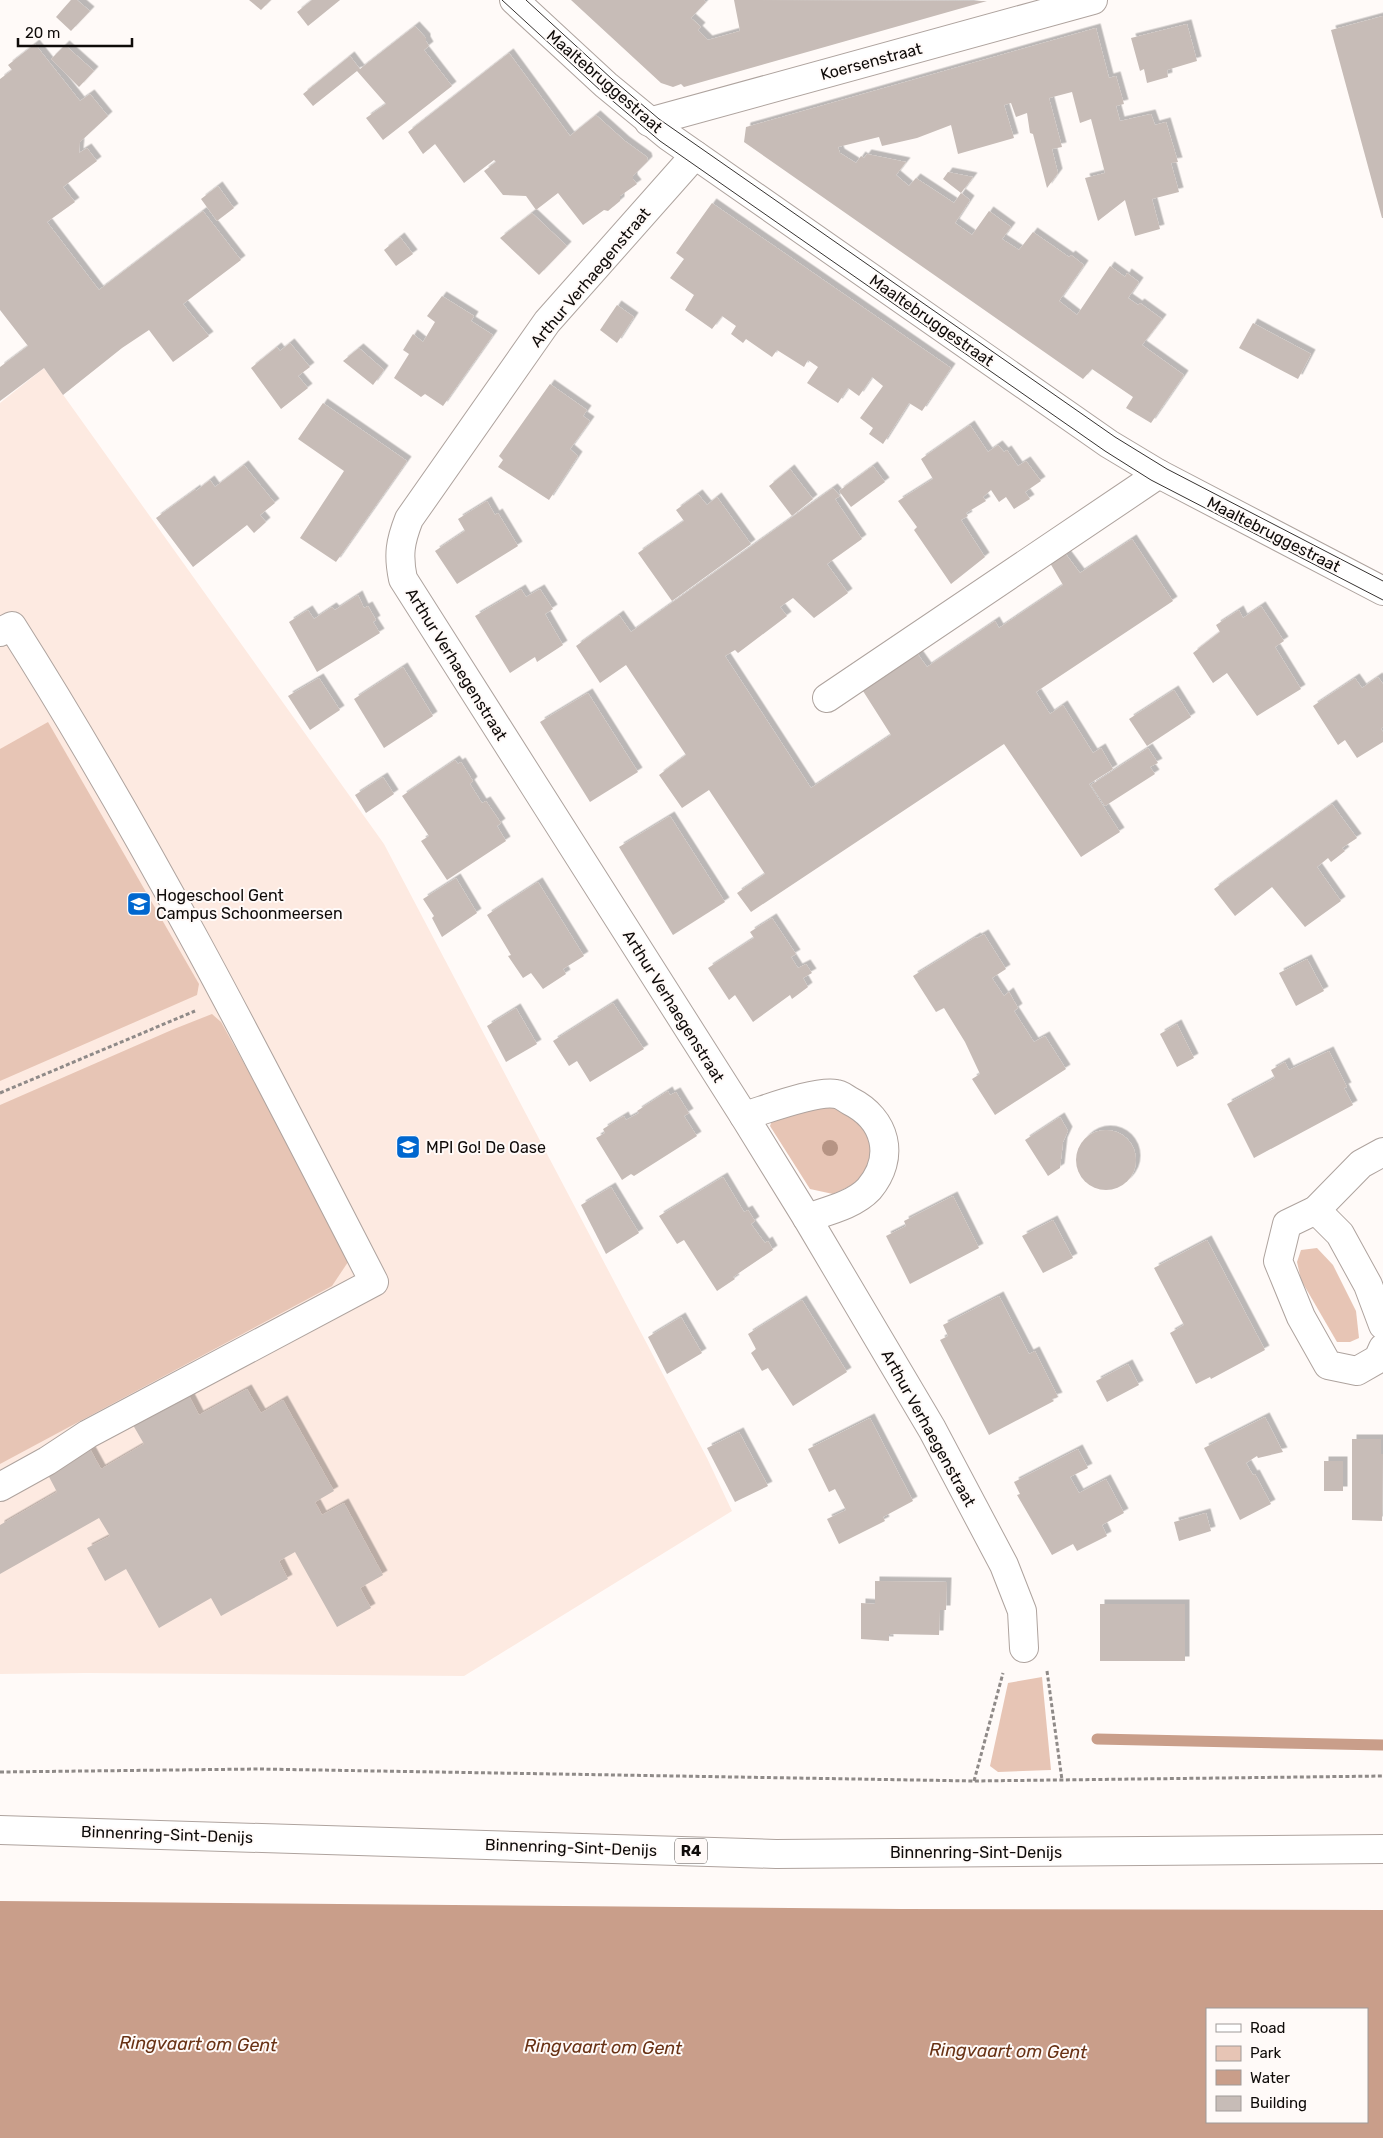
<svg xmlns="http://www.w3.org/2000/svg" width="1383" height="2138" font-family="Rubik,sans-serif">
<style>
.built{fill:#fdeae1}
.green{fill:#e7c5b5}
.water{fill:#c99e8a;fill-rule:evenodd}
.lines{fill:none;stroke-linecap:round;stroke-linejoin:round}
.stream{stroke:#c99e8a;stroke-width:11}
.building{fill:#c7bcb7;filter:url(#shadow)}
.minor-casing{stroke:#aea39e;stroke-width:30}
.highway-casing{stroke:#aea39e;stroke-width:30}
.path{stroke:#8f8a88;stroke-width:3;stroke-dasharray:4 2.5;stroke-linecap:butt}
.minor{stroke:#fff;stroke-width:28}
.highway{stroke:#fff;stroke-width:28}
.tram{stroke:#363230;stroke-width:1}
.tree{fill:#b69484}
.labels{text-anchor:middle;stroke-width:4;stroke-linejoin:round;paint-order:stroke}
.shield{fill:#fffaf8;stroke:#575351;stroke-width:1}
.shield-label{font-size:15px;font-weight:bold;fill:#0f0b09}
.street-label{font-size:16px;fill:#0f0b09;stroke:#fffaf8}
.poi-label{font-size:16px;fill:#0f0b09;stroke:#fffaf8;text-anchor:start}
.water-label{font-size:18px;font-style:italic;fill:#693215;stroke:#fffaf8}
</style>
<defs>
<filter id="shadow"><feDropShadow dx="4.5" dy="-4.5" stdDeviation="0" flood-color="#0004"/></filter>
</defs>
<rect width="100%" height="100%" fill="#fffaf8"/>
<polygon class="built" points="44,368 384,844 707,1458 732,1511 464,1676 86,1673 0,1674 0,403"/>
<g class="green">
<polygon points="48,722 199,984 197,995 0,1081 0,749"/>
<polygon points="212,1014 221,1022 338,1232 350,1259 332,1286 0,1464 0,1105 174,1029"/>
<polygon points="837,1102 855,1112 873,1143 872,1161 865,1174 852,1185 833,1194 810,1189 770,1126 773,1118"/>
<polygon points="1317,1248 1333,1265 1356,1311 1359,1338 1350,1342 1337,1342 1301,1280 1297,1262 1301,1250"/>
<polygon points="1042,1677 1051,1770 998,1772 990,1766 1008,1683"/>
</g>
<path class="water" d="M0,1901l902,8 481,1v228h-1383zM1207,2009h160v113h-160z"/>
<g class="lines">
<polyline class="stream" points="1097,1739 1383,1745"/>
</g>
<g class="building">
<polygon points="71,0 77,0 90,11 71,31 56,17"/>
<polygon points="249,0 271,0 261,10"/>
<polygon points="312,0 340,0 308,26 297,12"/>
<polygon points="571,0 704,0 706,2 691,18 701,27 698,30 708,40 740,31 734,0 987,1 684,87 681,84 673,87 661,83"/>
<polygon points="1383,16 1383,218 1382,218 1331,30"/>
<polygon points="1187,24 1197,61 1167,70 1168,77 1147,83 1144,69 1140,71 1131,38"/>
<polygon points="415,26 426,38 426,41 429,46 424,50 452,86 383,140 366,118 386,104 357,71 313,106 303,94 350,56 360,69"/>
<polygon points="1096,28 1109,78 1116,76 1124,104 1116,106 1120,121 1151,114 1155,125 1166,122 1178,162 1171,163 1179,192 1152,199 1160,229 1135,236 1125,200 1098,221 1085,178 1105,173 1091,119 1080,123 1072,92 1049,98 1062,147 1052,149 1058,173 1047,188 1033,134 1030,133 1027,113 1016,117 1011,103 1004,105 1014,138 958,154 951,125 917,138 882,146 879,137 838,147 840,153 856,163 861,156 864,158 867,154 906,162 896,175 909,186 916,178 954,203 961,193 943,179 948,172 973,177 961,193 970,200 955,223 972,235 989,211 1011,227 1002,239 1019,250 1033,232 1069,257 1071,255 1084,265 1059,301 1077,315 1110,266 1125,277 1127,273 1139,282 1128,298 1138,305 1140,303 1162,319 1142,345 1184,375 1151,423 1126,408 1133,397 1092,369 1083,379 744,142 746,127"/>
<polygon points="35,44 80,101 90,94 108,116 80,142 79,153 87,148 97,161 63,187 75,202 47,222 99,290 203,211 241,260 183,304 209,336 173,362 149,330 122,348 63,395 44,368 0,401 0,367 28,346 0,310 0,79 12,70 8,65"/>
<polygon points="65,45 94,71 79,87 51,59"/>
<polygon points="509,53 570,136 596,115 625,141 647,157 648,161 633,176 633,179 637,184 620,196 620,201 608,211 604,210 583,225 558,193 536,210 526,196 503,195 484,171 496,162 494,160 464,183 435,144 423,154 408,132"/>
<polygon points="218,186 234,208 217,221 201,199"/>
<polygon points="712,203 951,368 922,411 909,403 883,444 869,434 873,428 860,418 883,386 872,377 859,396 848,388 838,403 807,383 818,367 808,360 804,367 777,350 772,357 746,339 743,343 731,334 736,326 722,316 712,329 685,310 694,295 670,278 684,259 676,253"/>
<polygon points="532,213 567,246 539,275 500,238"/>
<polygon points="400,237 413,254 396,266 384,250"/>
<polygon points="442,296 474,316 471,321 493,335 443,406 425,394 421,397 394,378 409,354 403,350 413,334 423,342 435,322 427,316"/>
<polygon points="617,305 634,317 617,343 600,330"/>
<polygon points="1253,323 1311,354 1298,379 1239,348"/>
<polygon points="290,343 310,367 298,376 308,388 281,409 251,368 277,347 280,351"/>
<polygon points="359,348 384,370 373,385 343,361"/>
<polygon points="550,384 587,410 583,416 590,421 570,449 578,456 549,500 498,467 503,460 499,456"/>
<polygon points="323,403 407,461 336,562 300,538 344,471 298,439"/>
<polygon points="970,425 988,452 998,445 1004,452 1007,450 1018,466 1026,461 1041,481 1025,492 1030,499 1014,509 1006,497 999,502 991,490 983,497 986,501 966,513 968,516 961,520 985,557 951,584 914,530 917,527 898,501 933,479 921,459"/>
<polygon points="244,465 275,503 260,515 266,522 254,533 247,525 193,567 156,518 196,489 196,491 210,480 215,487"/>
<polygon points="873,466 885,482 851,507 839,491"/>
<polygon points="790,469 813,499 792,516 769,486"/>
<polygon points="833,488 840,496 835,499 862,539 827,564 848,593 814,618 793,598 780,607 787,616 738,653 735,650 725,656 811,788 891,735 863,691 917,653 927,667 995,621 999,628 1063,585 1050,563 1065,553 1080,573 1132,539 1173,601 1036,692 1050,714 1063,705 1093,753 1101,748 1113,769 1089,784 1120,832 1081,857 1004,744 751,912 737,893 765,874 709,790 682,808 659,775 686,755 626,665 600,683 576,646 619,615 631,632"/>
<polygon points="698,494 707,505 717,497 751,544 672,601 638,553 684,521 676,510"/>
<polygon points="487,501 495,515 498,513 518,546 457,584 435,551 465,531 458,519"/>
<polygon points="521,589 526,597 540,589 553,609 545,614 563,645 537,662 535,657 510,673 475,616"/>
<polygon points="358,595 364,608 368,606 376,620 373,622 380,633 317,672 289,622 308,610 314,619 332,607 335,610"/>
<polygon points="1261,606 1284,641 1275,647 1301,689 1257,716 1227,673 1213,683 1193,653 1220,632 1216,625 1239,610 1243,618"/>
<polygon points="403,667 433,716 384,748 354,699"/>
<polygon points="1378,677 1383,684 1383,727 1381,729 1383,732 1383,742 1357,758 1345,740 1338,745 1313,706 1355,678 1362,688"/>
<polygon points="319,678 340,710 310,730 288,696"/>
<polygon points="1174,690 1191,717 1147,746 1129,719"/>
<polygon points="588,693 638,772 590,802 540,722"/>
<polygon points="1148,748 1158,763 1150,767 1155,774 1105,806 1091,785"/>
<polygon points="455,760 458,764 461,762 473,781 470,784 482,803 486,801 501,823 497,826 506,841 447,880 421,841 429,836 402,796"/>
<polygon points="383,777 394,794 366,813 355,795"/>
<polygon points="1332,804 1357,838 1342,848 1345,851 1331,862 1328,858 1317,867 1341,901 1305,927 1272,887 1235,916 1214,889"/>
<polygon points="670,816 725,902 673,935 619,847"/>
<polygon points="456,878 477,913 442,937 432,918 434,916 423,899"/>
<polygon points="538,882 584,956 563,969 566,974 543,989 531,973 523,978 508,956 511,955 487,915"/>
<polygon points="772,918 796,954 791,957 798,968 806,964 812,973 803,978 808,987 792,999 790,995 753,1022 735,995 729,1000 708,968 754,938 750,932"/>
<polygon points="984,934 1006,969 992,978 1004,996 1009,992 1018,1008 1014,1011 1034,1042 1045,1036 1066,1069 995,1115 972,1079 980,1074 965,1042 944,1008 936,1012 913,976 976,937 977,938"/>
<polygon points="1307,959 1324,991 1296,1006 1279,973"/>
<polygon points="613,1003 644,1049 590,1082 577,1061 569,1066 553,1041"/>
<polygon points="516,1008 537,1044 506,1062 487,1026"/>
<polygon points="1177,1024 1194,1058 1177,1067 1160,1034"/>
<polygon points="1329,1051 1347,1087 1344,1088 1353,1105 1254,1158 1227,1104 1275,1078 1271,1070 1285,1062 1289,1070"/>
<polygon points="668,1091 670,1095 676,1092 689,1113 684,1116 697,1136 634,1176 631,1174 622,1180 596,1138 605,1133 603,1129 624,1116 626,1120 639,1113 637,1111"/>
<polygon points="1060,1117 1068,1131 1063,1142 1060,1168 1048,1176 1025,1140"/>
<circle cx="1106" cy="1160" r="30"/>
<polygon points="723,1177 744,1212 748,1210 755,1221 751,1224 765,1243 768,1241 773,1250 733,1277 735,1279 717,1291 684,1240 677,1244 659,1216"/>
<polygon points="611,1187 639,1233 606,1254 581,1205"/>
<polygon points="953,1196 979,1248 910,1284 886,1236 906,1226 904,1221"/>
<polygon points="1053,1220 1073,1258 1043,1273 1022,1236"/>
<polygon points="1207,1240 1265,1350 1211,1379 1210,1377 1196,1384 1170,1333 1184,1325 1154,1268"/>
<polygon points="999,1296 1029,1354 1035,1351 1058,1397 1052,1399 1054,1401 989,1435 940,1340 948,1336 943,1325"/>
<polygon points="802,1300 847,1372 793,1406 768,1368 762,1371 751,1353 756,1349 748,1334"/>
<polygon points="681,1317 702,1353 667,1374 648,1337"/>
<polygon points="1128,1364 1139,1385 1107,1402 1096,1381"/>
<polygon points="247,1389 261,1413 283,1400 334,1491 315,1502 322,1515 344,1503 383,1575 360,1588 371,1608 337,1627 295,1552 279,1561 288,1579 221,1616 211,1598 159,1628 126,1569 105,1581 87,1548 110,1536 99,1518 0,1574 0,1525 57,1492 47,1473 90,1449 101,1469 144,1444 133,1425 188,1394 199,1415"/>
<polygon points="1265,1417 1283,1452 1258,1458 1257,1456 1246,1463 1253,1475 1255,1474 1271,1504 1240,1520 1204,1448"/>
<polygon points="870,1418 913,1501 883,1517 885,1521 839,1544 827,1519 846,1510 835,1489 829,1492 808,1449"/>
<polygon points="739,1432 768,1486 735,1502 707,1448"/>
<polygon points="1352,1439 1381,1439 1381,1454 1383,1454 1382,1521 1352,1520"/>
<polygon points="1078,1449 1088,1468 1070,1477 1079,1493 1106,1479 1124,1513 1102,1525 1107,1536 1077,1551 1073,1544 1052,1555 1017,1495 1020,1494 1014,1482"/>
<rect x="1324" y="1461" width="19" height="30"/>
<polygon points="1206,1513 1211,1531 1179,1541 1174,1522"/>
<polygon points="875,1581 947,1582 946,1610 940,1610 939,1635 889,1634 889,1641 861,1639 861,1603 875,1604"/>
<rect x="1100" y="1604" width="85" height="57"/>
</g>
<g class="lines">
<defs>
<g id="minor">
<polyline points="514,0 606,85 668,136 1109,444 1159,474 1383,591"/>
<polyline points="649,122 1093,0"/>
<path d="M695,155l-148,167 -138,197c-9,23 -11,36 -6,60l341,537 63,102 125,211 72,136 18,46 2,37"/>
<path d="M0,632l12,-6c134,211 248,434 362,656l-286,152 -41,27 -47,26"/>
<polyline points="827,698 1159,474"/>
<path d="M744,1116c21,-6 72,-26 92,-22 5,0 10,5 14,7 36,18 46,56 19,88 -15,16 -42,22 -62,29"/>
<polyline points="1383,1152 1361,1164 1316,1210 1287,1224 1278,1261 1301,1317 1328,1365 1357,1371 1378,1359 1383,1348"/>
<polyline points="1316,1210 1340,1234 1368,1285 1383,1325"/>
</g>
<polyline id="highway" points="0,1830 776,1854 1383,1849"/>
</defs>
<use href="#minor" class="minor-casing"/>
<use href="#highway" class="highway-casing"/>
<g class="path">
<polyline points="0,1093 195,1011"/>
<polyline points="1047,1671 1062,1780"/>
<polyline points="0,1772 258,1769 974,1781 1383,1776"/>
<polyline points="974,1781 1003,1673"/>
</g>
<use href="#minor" class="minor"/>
<use href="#highway" class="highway"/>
<g class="tram">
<polyline points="502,0 601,91 660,141 1105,451 1151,480 1383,600"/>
<polyline points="526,0 612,79 659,119 1115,437 1167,469 1383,581"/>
</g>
</g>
<circle class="tree" cx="830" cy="1148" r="8"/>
<defs>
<symbol id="university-square" viewBox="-11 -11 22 22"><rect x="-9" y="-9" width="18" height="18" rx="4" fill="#0067cf" stroke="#fffaf8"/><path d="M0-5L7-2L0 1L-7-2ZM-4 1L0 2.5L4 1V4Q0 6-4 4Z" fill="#fff"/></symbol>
<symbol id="school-square" viewBox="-11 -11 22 22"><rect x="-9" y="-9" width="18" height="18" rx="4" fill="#0067cf" stroke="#fffaf8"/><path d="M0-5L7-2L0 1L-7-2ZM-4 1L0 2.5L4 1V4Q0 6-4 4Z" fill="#fff"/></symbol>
</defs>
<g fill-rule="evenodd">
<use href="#university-square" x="125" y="890" width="28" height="28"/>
<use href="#school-square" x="394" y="1133" width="28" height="28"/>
</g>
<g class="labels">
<rect class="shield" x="675" y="1838.5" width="32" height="25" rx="4"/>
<g class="shield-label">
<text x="691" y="1856">R4</text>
</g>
<g class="street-label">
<text transform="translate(871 61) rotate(-15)" y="6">Koersenstraat</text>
<text transform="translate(605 81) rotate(41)" y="6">Maaltebruggestraat</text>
<text transform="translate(590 277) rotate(-50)" y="6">Arthur Verhaegenstraat</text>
<text transform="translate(932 320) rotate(35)" y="6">Maaltebruggestraat</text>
<text transform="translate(1274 534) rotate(27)" y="6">Maaltebruggestraat</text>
<text transform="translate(457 664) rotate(58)" y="6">Arthur Verhaegenstraat</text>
<text transform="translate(674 1006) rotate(58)" y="6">Arthur Verhaegenstraat</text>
<text transform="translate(929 1428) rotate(61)" y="6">Arthur Verhaegenstraat</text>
<text transform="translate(167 1834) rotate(2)" y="6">Binnenring-Sint-Denijs</text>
<text transform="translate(571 1847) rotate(2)" y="6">Binnenring-Sint-Denijs</text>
<text x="976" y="1858">Binnenring-Sint-Denijs</text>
</g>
<g class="poi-label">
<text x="156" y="901">Hogeschool Gent<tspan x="156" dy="18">Campus Schoonmeersen</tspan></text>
<text x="426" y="1153">MPI Go! De Oase</text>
</g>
<g class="water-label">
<text transform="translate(198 2044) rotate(1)" y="6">Ringvaart om Gent</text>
<text transform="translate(603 2047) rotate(1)" y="6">Ringvaart om Gent</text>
<text transform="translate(1008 2051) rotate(1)" y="6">Ringvaart om Gent</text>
</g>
</g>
<rect x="1206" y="2008" width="162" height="115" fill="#fffaf8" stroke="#9f9a98"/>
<rect x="1216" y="2024" width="25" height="8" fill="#ffffff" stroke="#9f9a98"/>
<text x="1250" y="2033" font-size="15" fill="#0f0b09">Road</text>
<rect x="1216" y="2046" width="25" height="15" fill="#e7c5b5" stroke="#9f9a98"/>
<text x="1250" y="2058" font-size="15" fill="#0f0b09">Park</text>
<rect x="1216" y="2070" width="25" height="15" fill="#c99e8a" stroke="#9f9a98"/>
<text x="1250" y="2083" font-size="15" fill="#0f0b09">Water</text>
<rect x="1216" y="2096" width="25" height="15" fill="#c7bcb7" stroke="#9f9a98"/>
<text x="1250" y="2108" font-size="15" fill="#0f0b09">Building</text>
<path d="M18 38v8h114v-8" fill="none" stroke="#0f0b09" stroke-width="2.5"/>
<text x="25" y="38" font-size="15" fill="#0f0b09" stroke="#fffaf8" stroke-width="4" paint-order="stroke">20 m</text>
</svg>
